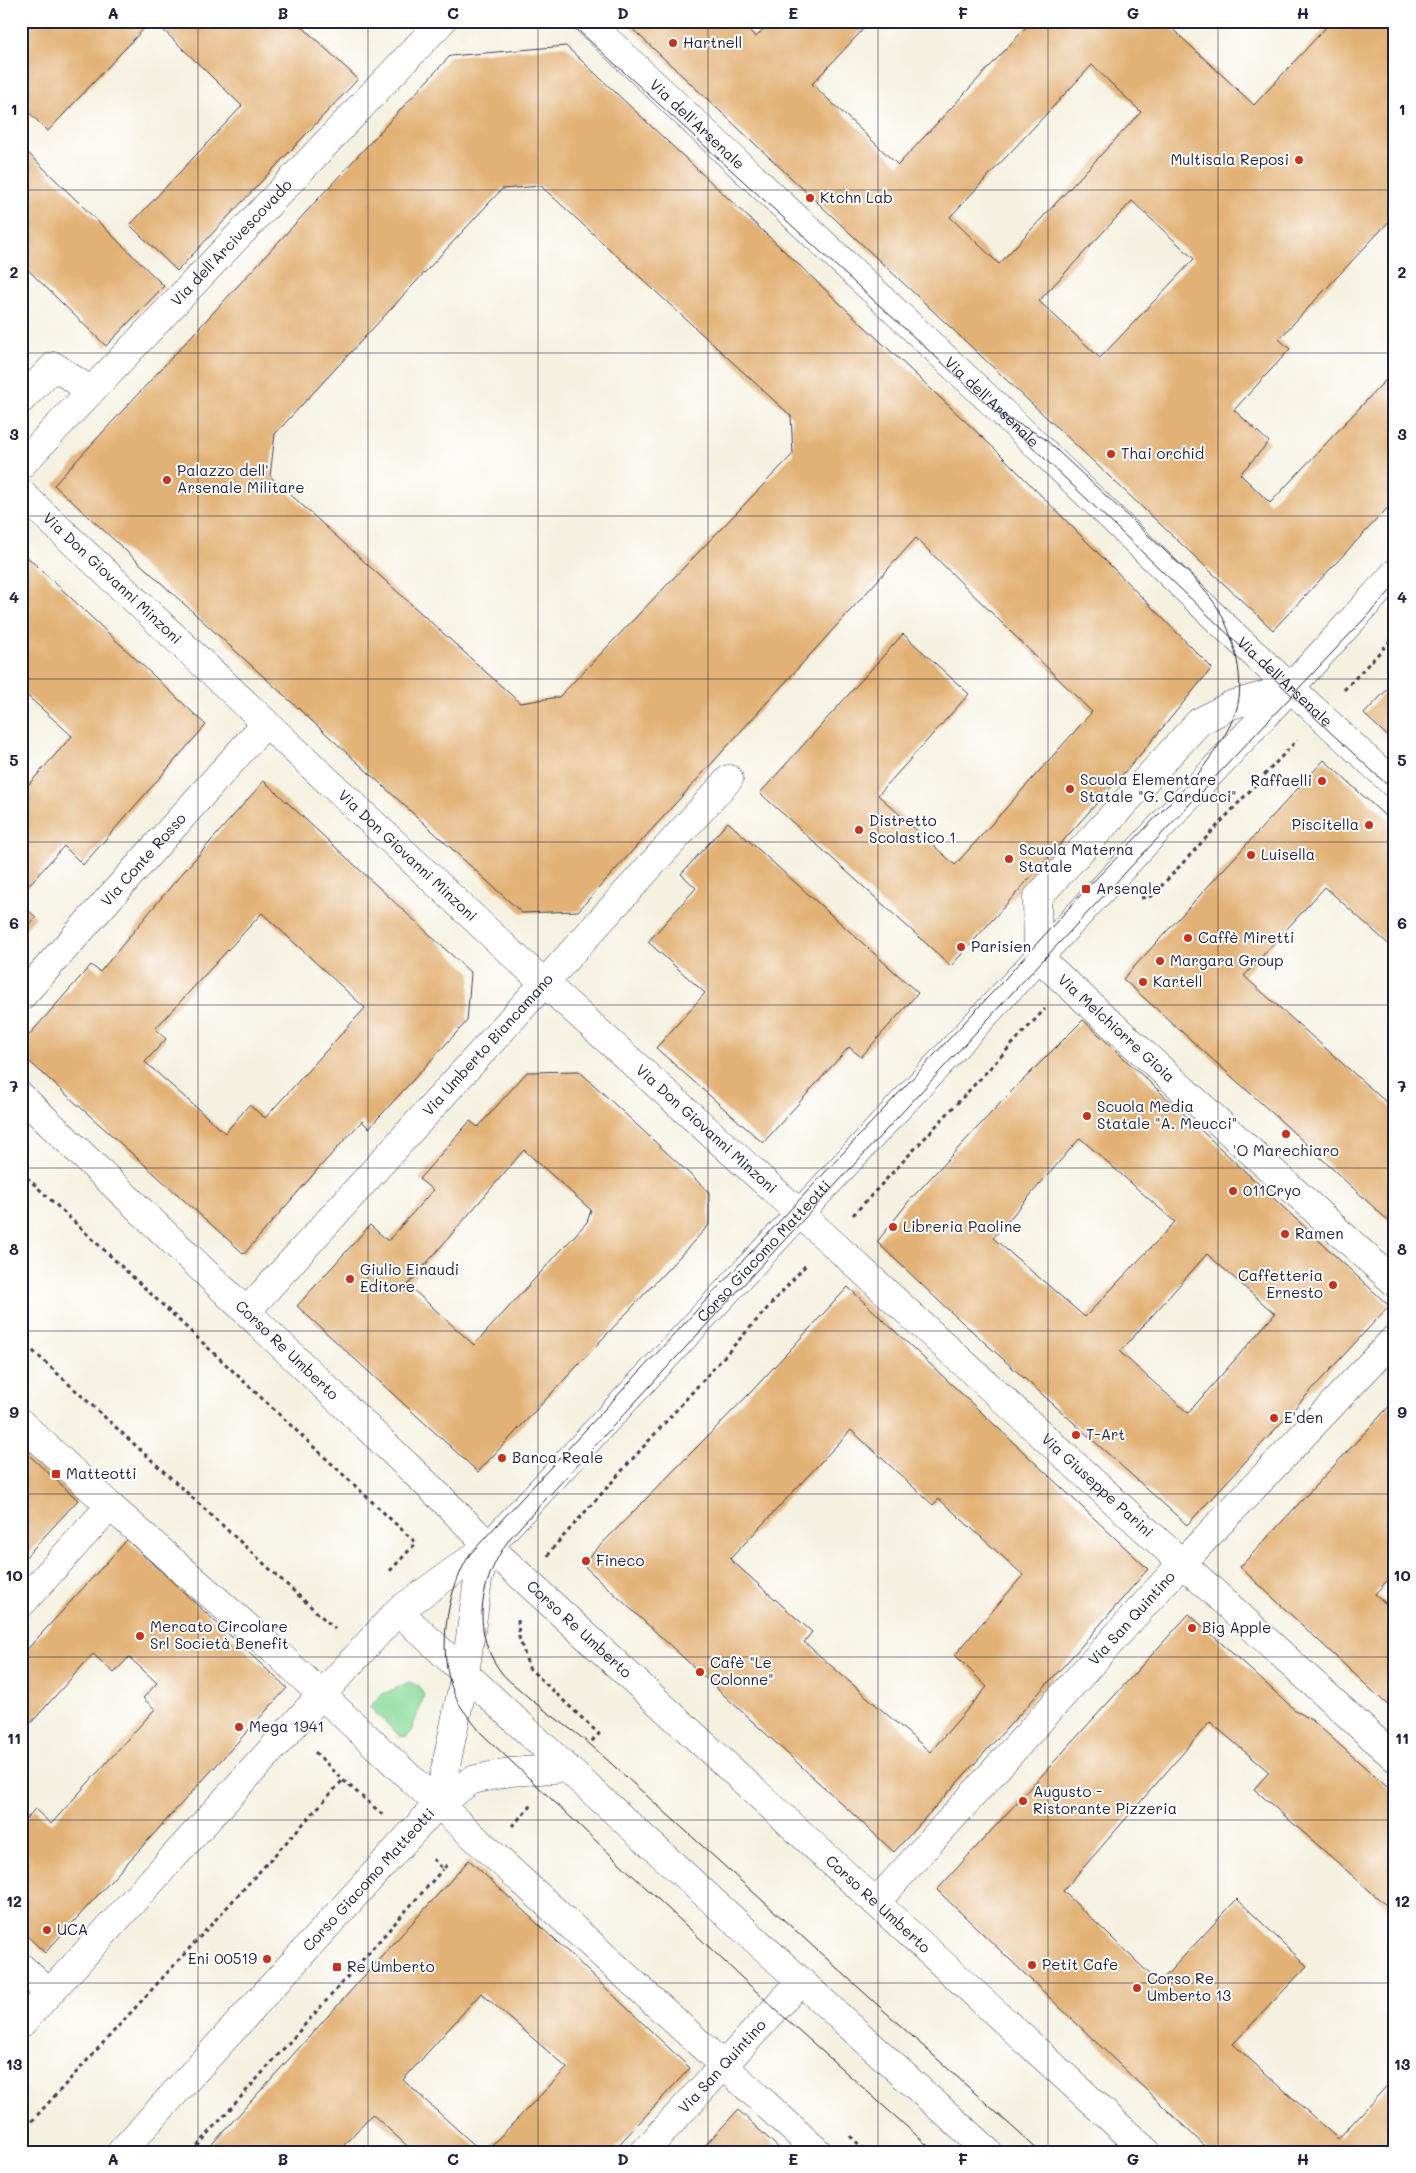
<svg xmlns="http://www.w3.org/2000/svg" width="1416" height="2173" font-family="Mali,sans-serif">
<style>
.green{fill:#8bdc9c;stroke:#567f6c}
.building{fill:#e2b175;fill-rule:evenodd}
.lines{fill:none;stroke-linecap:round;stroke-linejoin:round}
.minor-casing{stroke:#424154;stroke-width:29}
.path{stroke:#424154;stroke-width:3;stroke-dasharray:4 4;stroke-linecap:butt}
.minor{stroke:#fff;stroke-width:28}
.tram{stroke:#22223b;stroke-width:1}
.grid{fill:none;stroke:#22223b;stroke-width:1;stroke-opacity:0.55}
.poi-dot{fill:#c8321e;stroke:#fff;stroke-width:2}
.labels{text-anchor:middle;stroke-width:4;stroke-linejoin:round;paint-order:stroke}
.poi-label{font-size:15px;fill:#22223b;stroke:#fff;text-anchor:start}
.street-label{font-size:15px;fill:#22223b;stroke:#fff}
.neatline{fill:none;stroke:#22223b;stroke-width:2}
.grid-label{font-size:16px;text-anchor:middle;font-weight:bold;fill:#22223b}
</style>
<rect width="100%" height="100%" fill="#fff"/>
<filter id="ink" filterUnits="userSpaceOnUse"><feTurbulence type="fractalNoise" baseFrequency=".02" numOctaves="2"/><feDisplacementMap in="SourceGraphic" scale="10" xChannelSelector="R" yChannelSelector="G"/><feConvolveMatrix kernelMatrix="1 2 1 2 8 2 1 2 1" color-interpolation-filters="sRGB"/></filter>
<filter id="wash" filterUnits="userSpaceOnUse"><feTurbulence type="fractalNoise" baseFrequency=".0096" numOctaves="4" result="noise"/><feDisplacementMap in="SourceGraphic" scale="20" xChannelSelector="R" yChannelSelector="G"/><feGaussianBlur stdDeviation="1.12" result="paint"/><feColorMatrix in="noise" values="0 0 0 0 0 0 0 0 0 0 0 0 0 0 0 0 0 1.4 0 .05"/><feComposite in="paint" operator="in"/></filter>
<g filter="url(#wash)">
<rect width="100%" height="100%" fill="#f5f1e1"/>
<polygon class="green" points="409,1682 419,1686 424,1696 411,1731 407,1737 400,1736 369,1707 381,1695"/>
<g id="blocks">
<g class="building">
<polygon points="21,21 151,21 48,131 21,105"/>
<polygon points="154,21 296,21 358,79 177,271 130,225 242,106"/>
<path d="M624,21h115l17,16 15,-16h100l-59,63 86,81 134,-144h132l90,84 78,-84h63v194l-116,124 11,10 -56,61 35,32 -29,32 30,29 125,-133v130l-122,130zM1092,65l49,47 -142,152 -49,-47zM1132,201l62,58 -94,99 -61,-57z"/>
<path d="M566,46l432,406 214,216 -72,87 -189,211 -191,-173 143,-159 66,60 -91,101 77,70 137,-153 -176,-174 -338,373 -56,2 -468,-428 396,-429zM541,186l250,230 2,38 -234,243 -39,6 -250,-227 5,-42 227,-245z"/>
<polygon points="21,146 164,286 106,346 21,263"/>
<polygon points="21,551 206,725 83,865 64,846 21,894 21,793 72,736 21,690"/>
<polygon points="1395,681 1395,743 1364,714"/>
<polygon points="1324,760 1395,825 1395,950 1325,887 1244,976 1395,1110 1395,1227 1280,1120 1123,979"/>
<path d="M264,781l207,192 -4,48 -98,107 -7,-7 -44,48 -74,85 -223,-200v-10l70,-79 9,7 72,-87zM262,913l103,95 -100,110 -16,-13 -24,28 -80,-71 21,-23 -11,-10z"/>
<polygon points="728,822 918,993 861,1057 849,1047 763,1143 656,1048 705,993 648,942 696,888 681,874"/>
<polygon points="21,904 36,917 21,934"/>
<path d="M1083,1020l306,286 -202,219 -245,-221 -65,-62 32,-41 96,-103zM1080,1138l95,84 -90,95 -92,-79zM1207,1254l68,60 -87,99 -68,-61z"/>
<path d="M579,1071l130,121v33l-231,247 -181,-166 73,-81 18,16 45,-51 -14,-11 51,-58 8,6 49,-55zM524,1150l67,60 -4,12 -113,123 -66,-60z"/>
<path d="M848,1287l300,282 -70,81 -184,202 -312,-288 168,-171zM851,1430l82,75 6,-6 84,76 -68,80 32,32 -57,65 -126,-110 8,-10 -82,-73z"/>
<polygon points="1395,1400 1395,1572 1375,1594 1395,1612 1395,1712 1240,1567"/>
<polygon points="21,1448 78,1500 21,1562"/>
<polygon points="127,1540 287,1688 45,1953 21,1930 21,1815 26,1819 35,1809 51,1824 155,1709 143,1698 157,1683 129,1657 114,1673 93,1654 21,1734 21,1656"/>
<polygon points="1189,1614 1295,1710 1313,1721 1395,1794 1395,1913 1254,1789 1269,1772 1210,1722 1063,1891 1159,1983 1237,1899 1307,1966 1233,2044 1338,2139 1395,2077 1395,2152 1211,2152 937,1890"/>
<polygon points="469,1860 570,1954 690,2068 612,2152 485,2152 567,2068 481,1993 403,2080 482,2152 414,2152 372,2114 338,2152 205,2152"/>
<polygon points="738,2110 783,2152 699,2152"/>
</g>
</g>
</g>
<g filter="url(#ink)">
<use href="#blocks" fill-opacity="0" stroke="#424154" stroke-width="1"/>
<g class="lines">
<defs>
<g id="minor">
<path id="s1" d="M587,21l411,387 223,215 174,162"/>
<polyline points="21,400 54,366 91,391"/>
<path id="s2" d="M21,465l421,-444"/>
<path id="s3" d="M21,493l488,458 320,289 566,518"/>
<path id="s4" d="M1038,957l357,326"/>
<polyline points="1038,957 1037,898 1199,722 1231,705 1290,688"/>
<path id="s5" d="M21,997l244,-273"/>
<path id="s6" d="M21,1096l419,401 58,58 649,597"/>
<path id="s7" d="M247,1311l482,-532"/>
<polyline points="21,1423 110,1506 278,1654 438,1804 818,2152"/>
<polyline points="21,1604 110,1506"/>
<polyline points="398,1611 568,1769 988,2152"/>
<polyline points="438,1804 472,1780 510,1772 567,1768"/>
<path id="s8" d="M876,1902l306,-339 213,-225"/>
<polyline points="21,1967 49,1993"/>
<path id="s9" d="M21,2024l377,-413 91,-65 802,-859 104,-114"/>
<path id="s10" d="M121,2152l317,-348 27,-130 13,-94 11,-34"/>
<path id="s11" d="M644,2152l157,-171"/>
</g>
</defs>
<use href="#minor" class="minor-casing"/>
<g class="path">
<polyline points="1344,690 1395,636"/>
<polyline points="1141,898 1152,896 1297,740"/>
<polyline points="21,1172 416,1543 388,1573"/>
<polyline points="853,1215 1045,1009"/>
<polyline points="21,1340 335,1629"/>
<polyline points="548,1556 552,1549 806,1265"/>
<polyline points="518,1620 519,1637 529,1668 599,1734 589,1744"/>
<polyline points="315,1752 343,1780 383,1815"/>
<polyline points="512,1826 532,1805"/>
<polyline points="433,1859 443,1869 450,1862"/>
<polyline points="21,2133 343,1780"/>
<polyline points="850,2136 867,2152"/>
<polyline points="192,2152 443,1869"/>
</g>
<use href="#minor" class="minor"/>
<g class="tram">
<polyline points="568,21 996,412 1328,730 1395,792"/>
<path d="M935,2152l-160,-143 -294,-276c-7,-10 -17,-20 -23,-31 -23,-43 -13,-108 12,-148l532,-572 84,-93 112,-115c15,-20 30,-40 38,-63 10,-29 -2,-75 -17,-101 -7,-12 -17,-22 -26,-33l-148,-138 -11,-7 -38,-20"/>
<path d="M1040,2152l-447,-405c-24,-21 -52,-37 -75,-59 -6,-5 -13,-10 -17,-16 -32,-43 -20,-95 10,-135l502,-545 382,-406"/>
</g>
</g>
</g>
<path class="grid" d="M198,21v2131M368,21v2131M538,21v2131M708,21v2131M878,21v2131M1048,21v2131M1218,21v2131M21,190h1374M21,353h1374M21,516h1374M21,679h1374M21,842h1374M21,1005h1374M21,1168h1374M21,1331h1374M21,1494h1374M21,1657h1374M21,1820h1374M21,1983h1374"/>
<g class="poi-dot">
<circle cx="673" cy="43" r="5"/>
<circle cx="1299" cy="160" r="5"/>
<circle cx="810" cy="198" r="5"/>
<circle cx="1111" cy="454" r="5"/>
<circle cx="167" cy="480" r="5"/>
<circle cx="1322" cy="781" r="5"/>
<circle cx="1070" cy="789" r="5"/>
<circle cx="1369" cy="825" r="5"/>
<circle cx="859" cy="830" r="5"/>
<circle cx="1251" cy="855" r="5"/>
<circle cx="1009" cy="859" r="5"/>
<rect x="1081" y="884" width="10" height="10" rx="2.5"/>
<circle cx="1188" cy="938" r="5"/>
<circle cx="961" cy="947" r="5"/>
<circle cx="1160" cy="961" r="5"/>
<circle cx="1143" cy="982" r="5"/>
<circle cx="1087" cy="1116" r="5"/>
<circle cx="1286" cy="1134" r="5"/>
<circle cx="1233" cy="1191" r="5"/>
<circle cx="893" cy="1227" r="5"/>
<circle cx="1285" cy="1234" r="5"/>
<circle cx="350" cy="1279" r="5"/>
<circle cx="1333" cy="1285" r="5"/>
<circle cx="1274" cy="1418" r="5"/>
<circle cx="1076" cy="1435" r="5"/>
<circle cx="502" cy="1458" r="5"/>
<rect x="51" y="1469" width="10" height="10" rx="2.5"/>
<circle cx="586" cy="1561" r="5"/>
<circle cx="1192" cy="1628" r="5"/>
<circle cx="140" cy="1636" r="5"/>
<circle cx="700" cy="1672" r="5"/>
<circle cx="239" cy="1727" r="5"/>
<circle cx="1023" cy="1801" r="5"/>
<circle cx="47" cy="1930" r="5"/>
<circle cx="267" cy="1959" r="5"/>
<circle cx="1032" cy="1965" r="5"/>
<rect x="332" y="1962" width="10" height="10" rx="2.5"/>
<circle cx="1137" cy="1988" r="5"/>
</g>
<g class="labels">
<g class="poi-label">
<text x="683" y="48">Hartnell</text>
<text x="1289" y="165" text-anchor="end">Multisala Reposi</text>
<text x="820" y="203">Ktchn Lab</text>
<text x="1121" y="459">Thai orchid</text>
<text x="177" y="476">Palazzo dell'<tspan x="177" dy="17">Arsenale Militare</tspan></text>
<text x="1080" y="785">Scuola Elementare<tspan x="1080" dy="17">Statale "G. Carducci"</tspan></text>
<text x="1312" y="786" text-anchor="end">Raffaelli</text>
<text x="869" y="826">Distretto<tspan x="869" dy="17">Scolastico 1</tspan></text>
<text x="1359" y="830" text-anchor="end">Piscitella</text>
<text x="1019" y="855">Scuola Materna<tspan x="1019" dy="17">Statale</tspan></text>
<text x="1261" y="860">Luisella</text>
<text x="1096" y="894">Arsenale</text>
<text x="1198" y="943">Caffè Miretti</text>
<text x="971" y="952">Parisien</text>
<text x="1170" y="966">Margara Group</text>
<text x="1153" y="987">Kartell</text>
<text x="1097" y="1112">Scuola Media<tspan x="1097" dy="17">Statale "A. Meucci"</tspan></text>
<text x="1286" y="1156" text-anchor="middle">'O Marechiaro</text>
<text x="1243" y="1196">011Cryo</text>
<text x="903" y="1232">Libreria Paoline</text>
<text x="1295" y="1239">Ramen</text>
<text x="360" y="1275">Giulio Einaudi<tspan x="360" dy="17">Editore</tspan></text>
<text x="1323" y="1281" text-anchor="end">Caffetteria<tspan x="1323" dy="17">Ernesto</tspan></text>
<text x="1284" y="1423">E'den</text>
<text x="1086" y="1440">T-Art</text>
<text x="512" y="1463">Banca Reale</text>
<text x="66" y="1479">Matteotti</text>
<text x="596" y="1566">Fineco</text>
<text x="150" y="1632">Mercato Circolare<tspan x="150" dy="17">Srl Società Benefit</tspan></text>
<text x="1202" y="1633">Big Apple</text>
<text x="710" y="1668">Cafè "Le<tspan x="710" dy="17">Colonne"</tspan></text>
<text x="249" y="1732">Mega 1941</text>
<text x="1033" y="1797">Augusto -<tspan x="1033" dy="17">Ristorante Pizzeria</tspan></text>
<text x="57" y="1935">UCA</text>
<text x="257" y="1964" text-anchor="end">Eni 00519</text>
<text x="1042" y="1970">Petit Cafe</text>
<text x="347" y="1972">Re Umberto</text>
<text x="1147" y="1984">Corso Re<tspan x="1147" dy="17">Umberto 13</tspan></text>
</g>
<g class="street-label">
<text dy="5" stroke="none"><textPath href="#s1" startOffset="151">Via dell'Arsenale</textPath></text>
<text dy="5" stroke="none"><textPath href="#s2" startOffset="306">Via dell'Arcivescovado</textPath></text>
<text dy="5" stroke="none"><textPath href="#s1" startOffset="556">Via dell'Arsenale</textPath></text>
<text dy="5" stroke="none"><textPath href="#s3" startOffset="125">Via Don Giovanni Minzoni</textPath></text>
<text dy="5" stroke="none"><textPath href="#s1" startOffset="961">Via dell'Arsenale</textPath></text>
<text dy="5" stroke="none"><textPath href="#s3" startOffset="530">Via Don Giovanni Minzoni</textPath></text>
<text dy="5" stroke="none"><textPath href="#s5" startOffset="184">Via Conte Rosso</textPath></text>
<text dy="5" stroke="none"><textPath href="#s4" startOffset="106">Via Melchiorre Gioia</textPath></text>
<text dy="5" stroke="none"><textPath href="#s7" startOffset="359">Via Umberto Biancamano</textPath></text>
<text dy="5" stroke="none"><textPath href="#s3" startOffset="935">Via Don Giovanni Minzoni</textPath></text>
<text dy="5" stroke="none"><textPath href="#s9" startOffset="1074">Corso Giacomo Matteotti</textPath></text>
<text dy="5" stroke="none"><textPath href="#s6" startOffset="368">Corso Re Umberto</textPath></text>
<text dy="5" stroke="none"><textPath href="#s3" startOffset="1464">Via Giuseppe Parini</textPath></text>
<text dy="5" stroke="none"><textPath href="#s8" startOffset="382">Via San Quintino</textPath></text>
<text dy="5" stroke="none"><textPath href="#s6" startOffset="772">Corso Re Umberto</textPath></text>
<text dy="5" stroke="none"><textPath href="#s10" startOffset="368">Corso Giacomo Matteotti</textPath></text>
<text dy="5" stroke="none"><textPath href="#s6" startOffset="1178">Corso Re Umberto</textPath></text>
<text dy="5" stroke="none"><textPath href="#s11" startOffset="116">Via San Quintino</textPath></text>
</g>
</g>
<rect width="1416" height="2173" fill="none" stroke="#fff" stroke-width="55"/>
<rect x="28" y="28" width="1360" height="2118" class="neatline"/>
<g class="grid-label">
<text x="113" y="19">A</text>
<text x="283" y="19">B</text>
<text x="453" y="19">C</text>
<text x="623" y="19">D</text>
<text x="793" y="19">E</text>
<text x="963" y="19">F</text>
<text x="1133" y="19">G</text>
<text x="1303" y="19">H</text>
<text x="14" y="115">1</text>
<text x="1402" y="115">1</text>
<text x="14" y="278">2</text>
<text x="1402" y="278">2</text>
<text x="14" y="440">3</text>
<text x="1402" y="440">3</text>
<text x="14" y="603">4</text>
<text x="1402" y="603">4</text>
<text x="14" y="766">5</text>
<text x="1402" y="766">5</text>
<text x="14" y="929">6</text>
<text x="1402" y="929">6</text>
<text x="14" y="1092">7</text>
<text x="1402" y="1092">7</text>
<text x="14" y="1255">8</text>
<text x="1402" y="1255">8</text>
<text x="14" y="1418">9</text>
<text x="1402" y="1418">9</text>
<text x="14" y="1581">10</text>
<text x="1402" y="1581">10</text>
<text x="14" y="1744">11</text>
<text x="1402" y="1744">11</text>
<text x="14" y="1907">12</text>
<text x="1402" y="1907">12</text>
<text x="14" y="2070">13</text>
<text x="1402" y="2070">13</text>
<text x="113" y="2165">A</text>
<text x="283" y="2165">B</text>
<text x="453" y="2165">C</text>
<text x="623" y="2165">D</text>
<text x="793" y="2165">E</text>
<text x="963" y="2165">F</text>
<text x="1133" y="2165">G</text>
<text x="1303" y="2165">H</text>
</g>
</svg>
